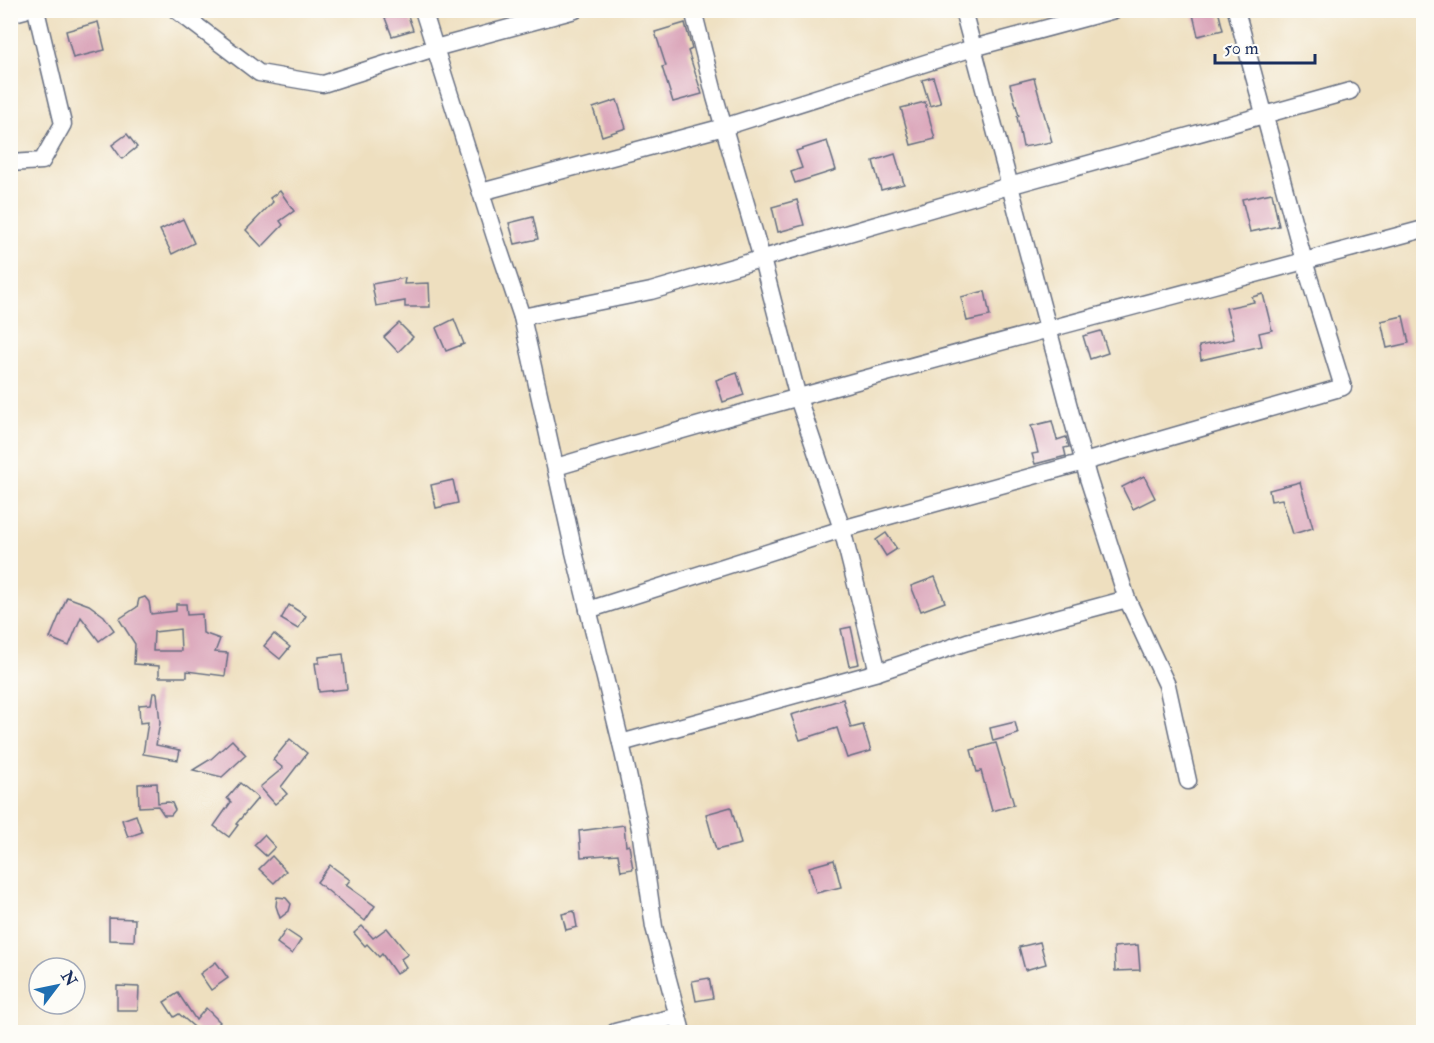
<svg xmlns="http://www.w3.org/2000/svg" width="1434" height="1043" font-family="'IM FELL Double Pica',serif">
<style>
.building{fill:#dba7bb;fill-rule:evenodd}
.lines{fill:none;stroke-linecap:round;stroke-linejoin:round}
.minor-casing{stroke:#656d80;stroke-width:19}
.minor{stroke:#fff;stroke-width:16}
</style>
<rect width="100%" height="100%" fill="#fdfcf7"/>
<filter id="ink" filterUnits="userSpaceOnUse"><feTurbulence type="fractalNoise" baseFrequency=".0167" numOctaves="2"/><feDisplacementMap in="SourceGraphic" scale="12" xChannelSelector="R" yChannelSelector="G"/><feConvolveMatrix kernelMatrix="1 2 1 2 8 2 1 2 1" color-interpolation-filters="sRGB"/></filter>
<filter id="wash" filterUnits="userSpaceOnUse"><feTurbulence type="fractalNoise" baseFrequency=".008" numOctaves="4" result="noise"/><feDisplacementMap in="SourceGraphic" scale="24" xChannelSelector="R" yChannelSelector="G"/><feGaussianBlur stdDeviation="1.35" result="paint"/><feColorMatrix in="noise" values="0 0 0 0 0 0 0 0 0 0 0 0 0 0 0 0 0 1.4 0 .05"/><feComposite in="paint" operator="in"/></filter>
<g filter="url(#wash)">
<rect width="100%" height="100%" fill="#eedfbf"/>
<g id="blocks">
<g class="building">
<polygon points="382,10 406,10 413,30 392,36"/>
<polygon points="1192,10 1218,10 1223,30 1198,36"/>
<polygon points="98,22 105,50 73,58 66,31"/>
<polygon points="685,23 692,49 688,51 702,94 673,102 662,67 666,66 655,32"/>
<polygon points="933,77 941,103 930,106 922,80"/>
<polygon points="1034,78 1052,142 1023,147 1017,117 1019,116 1010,84"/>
<polygon points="617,100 626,128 602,136 593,108"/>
<polygon points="925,102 935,139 911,145 901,108"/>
<polygon points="127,134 137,147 122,159 112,145"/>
<polygon points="827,141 836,170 795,183 791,172 802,168 796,151"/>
<polygon points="895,154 904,184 881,190 873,161"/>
<polygon points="280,191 294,211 280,221 283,225 262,247 246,230 273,202 270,198"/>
<polygon points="1272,193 1279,226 1250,232 1242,199"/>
<polygon points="797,200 804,225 778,232 772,207"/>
<polygon points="533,217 538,239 515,244 509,223"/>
<polygon points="183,219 194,243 172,254 160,230"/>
<polygon points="405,278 404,284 429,283 430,307 405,307 405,301 376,306 372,284"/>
<polygon points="985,291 990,316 967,321 961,297"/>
<polygon points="1263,294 1272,330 1259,333 1262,346 1201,360 1199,346 1234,339 1226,308 1254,302 1252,297"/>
<polygon points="1403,316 1409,343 1387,348 1381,321"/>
<polygon points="454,319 464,344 446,351 436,328"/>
<polygon points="399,323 413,337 398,352 384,337"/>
<polygon points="1101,331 1108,353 1090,359 1083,336"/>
<polygon points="737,373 744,395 723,402 716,380"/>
<polygon points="1052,421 1057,440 1066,437 1069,447 1064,448 1066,456 1035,464 1032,454 1038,453 1031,426"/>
<polygon points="1144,476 1155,498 1133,509 1122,487"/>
<polygon points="453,480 458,503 436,508 431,485"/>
<polygon points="1300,482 1313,528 1293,534 1282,499 1271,501 1269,490"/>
<polygon points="886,533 897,549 886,556 876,540"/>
<polygon points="935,577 945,602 921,611 911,586"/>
<polygon points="67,597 89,605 104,616 114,630 99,641 81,617 69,646 50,638"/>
<path d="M145,597l4,5 2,12 25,-3v-7h10l1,11 15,-1 1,19 17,6 -5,13 13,1 -3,23 -38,-5v6h-28v-11l-25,-2 1,-20 -16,-25 18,-12 2,-8zM180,629l1,22h-28l1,-19z"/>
<polygon points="289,605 306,616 298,629 281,619"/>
<polygon points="851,627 859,664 849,666 841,629"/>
<polygon points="274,634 290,647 280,659 264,646"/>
<polygon points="343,654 347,689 319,692 315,663 319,663 319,657"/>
<polygon points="153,693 157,693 160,723 156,745 180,750 178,760 143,754 148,722 140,723 139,705 151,704"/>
<polygon points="843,699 851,728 863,725 871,751 847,758 837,728 800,740 791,715"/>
<polygon points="1015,722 1018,734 993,741 990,728"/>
<polygon points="290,739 307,753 281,787 287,794 275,804 260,787 283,768 273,760"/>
<polygon points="232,740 246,755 222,777 193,770 211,759"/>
<polygon points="996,743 1014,805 992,811 981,771 977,772 971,750"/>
<polygon points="157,783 158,803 168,802 172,803 175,810 171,815 164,815 158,806 139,807 138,784"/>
<polygon points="240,783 258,798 236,824 238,825 229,837 214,826 231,802 227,798"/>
<polygon points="731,807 741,844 716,850 706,814"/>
<polygon points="136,815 142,832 128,837 122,820"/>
<polygon points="624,825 626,846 629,845 633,869 621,871 618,854 581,857 579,831"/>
<polygon points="264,835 275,847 266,856 254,845"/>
<polygon points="272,856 286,871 274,883 259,869"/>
<polygon points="834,860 841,887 816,893 809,867"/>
<polygon points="330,865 350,880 346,885 375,906 365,921 317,882"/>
<polygon points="277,897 286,898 291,904 289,911 280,918 276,906"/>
<polygon points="574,911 577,927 566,930 562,914"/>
<polygon points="109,918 135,919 134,941 109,940"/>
<polygon points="362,926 373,938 387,928 408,954 401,959 406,967 396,974 382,954 379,957 367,944 365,946 354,933"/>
<polygon points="286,930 301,940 292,954 277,943"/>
<polygon points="1040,942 1046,964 1025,970 1019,947"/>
<polygon points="1138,945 1140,970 1115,971 1114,947"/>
<polygon points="216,962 228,978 211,990 200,974"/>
<polygon points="709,978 713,998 696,1001 692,981"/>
<polygon points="117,986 139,987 138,1010 117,1010"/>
<polygon points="178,993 196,1020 206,1008 220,1022 211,1032 200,1032 179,1014 174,1017 164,1002"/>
</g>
</g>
</g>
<g filter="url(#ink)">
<use href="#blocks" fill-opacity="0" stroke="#656d80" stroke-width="1.5"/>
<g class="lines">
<defs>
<g id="minor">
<polyline points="176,10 259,73 323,84 435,48 575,10"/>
<polyline points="423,10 495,237 522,317 574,552 621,743 640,829 654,927 682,1032"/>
<polyline points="693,10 715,97 762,259 798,398 842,529 878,672 967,642 1127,599"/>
<polyline points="963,10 1088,478 1127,599 1167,685 1188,781"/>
<polyline points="10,14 25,10"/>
<polyline points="10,163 42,161 63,124 36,10"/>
<polyline points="481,192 724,127 973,48 1114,10"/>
<polyline points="522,317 651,291 1009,186 1350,91"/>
<path d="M556,467c288,-86 578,-160 868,-238"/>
<polyline points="588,610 842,529 1084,462 1343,387 1304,261 1236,10"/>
<polyline points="621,743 878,672"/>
<polyline points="615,1032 678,1016"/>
</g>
</defs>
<use href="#minor" class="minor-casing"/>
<use href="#minor" class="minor"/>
</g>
</g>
<rect width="1434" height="1043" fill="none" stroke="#fdfcf7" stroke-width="36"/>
<g transform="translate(57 986) rotate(58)"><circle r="28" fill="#fdfcf7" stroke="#a3aaba" stroke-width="1.5"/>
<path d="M0-4.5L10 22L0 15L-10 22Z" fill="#1f6fb2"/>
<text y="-9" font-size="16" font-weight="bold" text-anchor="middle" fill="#1b2f5e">N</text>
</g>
<path d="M1215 54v9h100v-9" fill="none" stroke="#1b2f5e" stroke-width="3"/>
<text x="1224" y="54" font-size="18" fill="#1b2f5e" stroke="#fdfcf7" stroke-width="4.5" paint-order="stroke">50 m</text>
</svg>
